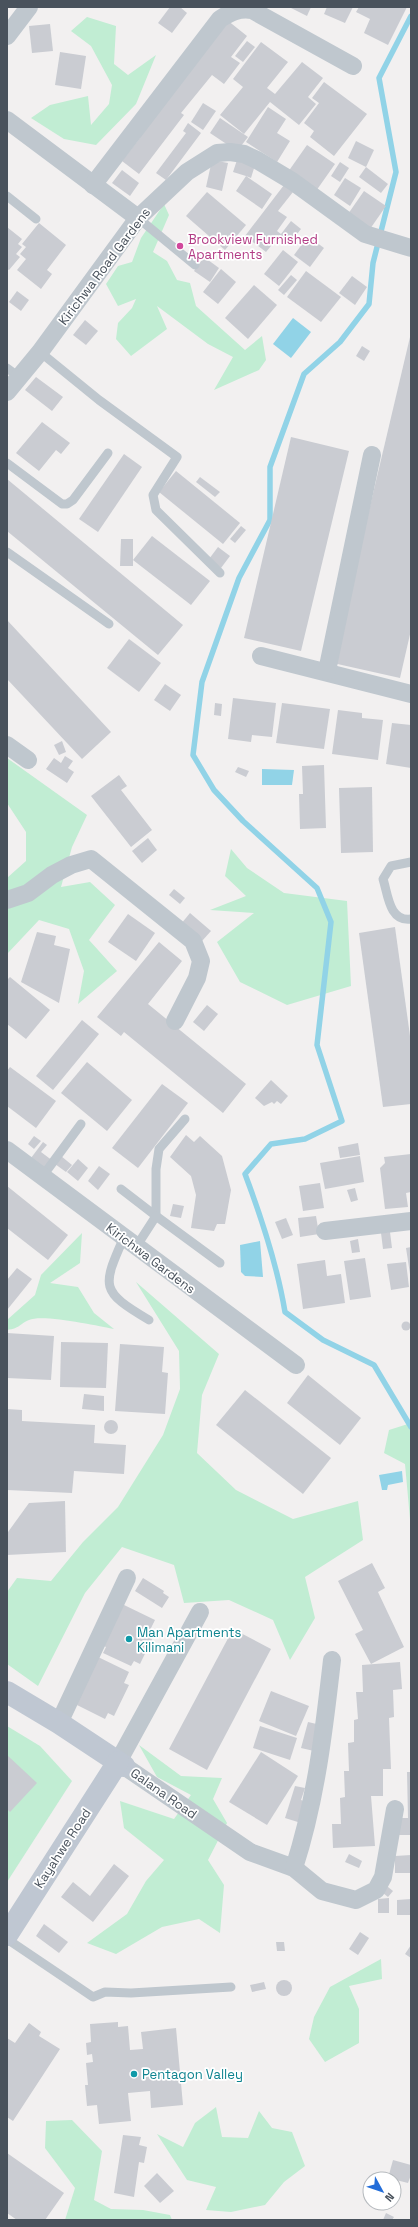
<svg xmlns="http://www.w3.org/2000/svg" width="418" height="2227" font-family="'Space Grotesk',sans-serif">
<style>
.green{fill:#c1edd3}
.water{fill:#91d3e7}
.lines{fill:none;stroke-linecap:round;stroke-linejoin:round}
.stream{stroke:#91d3e7;stroke-width:5.5}
.building{fill:#caccd2}
.lane{stroke:#bfc7ce;stroke-width:9}
.street{stroke:#bfc7ce;stroke-width:18}
.secondary{stroke:#bfc7d2;stroke-width:22}
.hotel-dot{fill:#d1479c;stroke:#fff;stroke-width:1.5}
.culture-dot{fill:#0f9aa8;stroke:#fff;stroke-width:1.5}
.labels{text-anchor:middle;stroke-width:3.5;stroke-linejoin:round;paint-order:stroke}
.hotel-label{font-size:13px;fill:#b23c85;stroke:#fff;text-anchor:start}
.street-label{font-size:13px;fill:#49525c;stroke:#fff}
.culture-label{font-size:13px;fill:#0d838f;stroke:#fff;text-anchor:start}
</style>
<rect width="100%" height="100%" fill="#f2f0f0"/>
<g class="green">
<polygon points="87,17 116,26 114,64 128,75 156,55 136,104 96,145 64,139 31,118 50,105 88,96 91,125 109,104 112,85 91,46 71,31"/>
<polygon points="164,204 169,215 153,252 167,261 177,280 190,283 196,306 245,350 262,336 266,360 259,370 214,390 233,357 208,344 157,306 167,329 131,356 116,339 118,323 132,308 136,299 118,306 106,284 118,266 132,262 141,238"/>
<polygon points="7,758 87,815 72,847 61,887 90,882 115,905 89,940 117,971 78,1004 84,971 69,929 39,920 7,954 7,878 26,861 26,832 7,803"/>
<polygon points="231,849 247,868 284,893 347,901 351,986 287,1005 240,982 217,942 254,913 210,910 246,896 225,876"/>
<path d="M82,1233l-2,30 -30,20 28,4 16,26 20,16c-17,-3 -71,-15 -85,-9 -10,4 -8,8 -22,10v-10l28,-25 6,-20z"/>
<polygon points="136,1282 219,1354 202,1395 197,1453 236,1490 293,1519 358,1501 363,1540 305,1577 315,1618 290,1660 273,1620 229,1600 184,1603 174,1565 122,1547 85,1593 38,1686 7,1664 7,1592 17,1578 51,1581 83,1542 118,1507 163,1435 180,1389 179,1351"/>
<polygon points="411,1423 411,1530 405,1464 384,1453 389,1430"/>
<polygon points="7,1726 40,1746 72,1781 7,1882"/>
<polygon points="139,1745 181,1776 222,1778 213,1799 227,1823 208,1860 224,1885 220,1933 199,1919 162,1927 116,1954 87,1943 127,1914 146,1881 164,1860 124,1828 120,1801 174,1819 191,1795 157,1777"/>
<polygon points="381,1959 382,1979 349,1986 359,2009 359,2043 325,2062 309,2039 314,2017 330,1987"/>
<polygon points="216,2107 222,2137 248,2138 259,2111 272,2128 292,2132 305,2166 284,2182 265,2205 231,2212 206,2210 216,2187 187,2180 157,2134 183,2147 195,2123"/>
<polygon points="72,2120 102,2151 94,2200 111,2209 143,2210 170,2215 172,2220 65,2220 75,2188 45,2148 46,2121"/>
</g>
<g class="water">
<polygon points="293,318 311,332 291,358 273,344"/>
<polygon points="262,769 294,770 292,785 262,785"/>
<polygon points="260,1241 263,1277 245,1276 241,1272 240,1245"/>
<polygon points="402,1471 403,1482 388,1485 387,1490 382,1490 379,1475"/>
</g>
<g class="lines">
<path class="stream" d="M411,16l-32,62 17,94 -23,91 -4,41 -29,38 -36,32 -34,93v53l-31,58 -37,104 -9,73 21,35 29,31 74,67 14,34 -14,123 25,76 -37,18 -34,5 -26,30c17,45 32,90 40,138l38,28 51,25 37,62"/>
</g>
<g class="building">
<polygon points="170,7 180,7 187,13 172,33 158,23"/>
<polygon points="289,7 311,7 307,16"/>
<polygon points="327,7 353,7 345,23 324,14"/>
<polygon points="359,7 407,7 388,45 364,33 370,19 356,12"/>
<polygon points="227,20 247,36 231,57 240,63 224,84 212,75 181,113 184,115 139,174 122,161 140,138 136,135"/>
<polygon points="50,24 53,51 32,53 29,26"/>
<polygon points="247,41 255,47 243,62 235,56"/>
<polygon points="261,42 288,62 267,88 275,94 302,62 323,78 308,97 316,104 299,125 270,102 244,134 220,115 243,87 233,79"/>
<polygon points="60,52 86,56 81,89 55,85"/>
<polygon points="324,82 367,114 334,156 310,137 314,131 304,123 319,103 312,98"/>
<polygon points="203,103 216,111 203,130 191,122"/>
<polygon points="268,107 286,119 277,133 290,141 277,162 246,142"/>
<polygon points="220,118 248,137 237,151 210,133"/>
<polygon points="188,123 201,133 166,180 156,173 186,133 183,131"/>
<polygon points="356,141 374,150 366,167 348,158"/>
<polygon points="307,145 335,164 316,191 288,172"/>
<polygon points="212,160 228,163 222,191 206,187"/>
<polygon points="237,160 255,165 251,178 246,176 272,194 262,209 236,191 246,176 233,172"/>
<polygon points="340,162 349,168 340,182 331,176"/>
<polygon points="366,167 388,184 381,193 359,177"/>
<polygon points="122,170 139,183 130,196 112,183"/>
<polygon points="345,178 361,188 350,206 334,195"/>
<polygon points="284,185 293,192 278,211 287,217 277,231 281,234 291,221 301,229 290,243 280,235 266,252 245,236"/>
<polygon points="364,191 386,206 370,229 348,214"/>
<polygon points="207,192 246,225 225,250 186,216"/>
<polygon points="39,223 66,245 47,270 52,274 41,289 17,270 26,259 20,254 26,247 22,244"/>
<polygon points="7,227 22,239 18,244 22,247 16,254 20,257 9,270 7,269"/>
<polygon points="308,236 324,248 310,267 294,255"/>
<polygon points="283,250 298,262 279,286 264,274"/>
<polygon points="204,257 219,268 210,282 194,271"/>
<polygon points="221,269 236,282 218,304 203,292"/>
<polygon points="306,271 341,297 321,322 287,297"/>
<polygon points="291,275 297,280 284,295 278,290"/>
<polygon points="352,276 367,287 355,305 339,293"/>
<polygon points="254,285 277,305 248,339 225,318"/>
<polygon points="17,291 29,300 21,311 9,302"/>
<polygon points="85,320 98,331 86,345 73,335"/>
<polygon points="410,337 411,630 400,678 333,663"/>
<polygon points="362,346 370,351 364,361 356,356"/>
<polygon points="36,377 63,397 52,411 25,390"/>
<polygon points="42,422 70,443 61,454 56,450 39,471 16,453"/>
<polygon points="291,437 349,451 301,651 244,638"/>
<polygon points="124,454 142,467 98,532 79,519"/>
<polygon points="176,471 240,523 223,544 159,492"/>
<polygon points="200,477 220,492 215,497 196,482"/>
<polygon points="7,479 183,625 158,655 7,531"/>
<polygon points="241,526 246,530 235,543 230,539"/>
<polygon points="152,536 210,581 191,605 133,560"/>
<polygon points="121,539 133,539 133,566 120,566"/>
<polygon points="218,547 230,556 221,568 209,559"/>
<polygon points="7,620 111,732 82,759 7,679"/>
<polygon points="129,639 161,663 139,692 107,668"/>
<polygon points="165,684 181,695 170,711 154,700"/>
<polygon points="233,698 276,703 272,737 252,735 251,742 228,739"/>
<polygon points="215,703 222,704 221,716 214,715"/>
<polygon points="282,703 330,709 324,749 276,743"/>
<polygon points="338,710 362,713 362,718 383,720 378,760 332,754"/>
<polygon points="392,723 411,725 411,768 386,764"/>
<polygon points="62,741 66,752 59,755 54,745"/>
<polygon points="65,756 73,761 68,768 74,772 67,783 46,769 54,758 61,763"/>
<polygon points="324,765 326,828 300,829 299,794 303,794 302,766"/>
<polygon points="238,767 249,771 246,777 235,772"/>
<polygon points="119,775 127,786 121,790 152,830 131,847 91,796"/>
<polygon points="372,787 373,852 341,853 339,788"/>
<polygon points="148,838 157,850 142,863 132,851"/>
<polygon points="174,889 185,898 180,904 169,895"/>
<polygon points="190,913 211,931 202,941 181,924"/>
<polygon points="128,914 155,933 136,961 108,942"/>
<polygon points="395,927 411,1043 411,1104 383,1107 359,933"/>
<polygon points="37,932 56,936 54,945 70,949 59,1003 21,982"/>
<polygon points="159,942 182,961 148,1004 246,1084 223,1113 124,1032 121,1036 97,1017"/>
<polygon points="10,977 50,1010 26,1039 7,1024 7,980"/>
<polygon points="207,1005 218,1014 204,1031 193,1022"/>
<polygon points="82,1020 99,1034 53,1090 36,1076"/>
<polygon points="87,1062 132,1100 107,1131 61,1093"/>
<polygon points="10,1067 56,1101 36,1128 7,1106 7,1071"/>
<polygon points="271,1080 288,1096 281,1104 277,1101 274,1104 272,1102 264,1106 255,1098"/>
<polygon points="162,1084 188,1103 138,1168 112,1148"/>
<polygon points="186,1135 194,1142 200,1136 222,1156 231,1190 225,1224 217,1224 214,1231 191,1228 196,1195 191,1176 170,1157"/>
<polygon points="34,1136 41,1141 34,1149 28,1144"/>
<polygon points="43,1142 47,1145 41,1152 53,1161 43,1173 28,1162"/>
<polygon points="358,1143 360,1155 340,1158 338,1147"/>
<polygon points="411,1154 411,1192 406,1193 408,1207 385,1209 380,1168 385,1163 384,1157"/>
<polygon points="61,1156 72,1165 66,1172 55,1164"/>
<polygon points="360,1156 364,1182 325,1189 320,1163"/>
<polygon points="78,1159 88,1168 78,1181 67,1172"/>
<polygon points="99,1166 110,1174 98,1190 88,1181"/>
<polygon points="320,1183 324,1208 303,1211 299,1186"/>
<polygon points="7,1186 68,1235 48,1260 7,1228"/>
<polygon points="355,1188 358,1200 351,1202 347,1190"/>
<polygon points="173,1204 184,1206 181,1218 170,1216"/>
<polygon points="316,1216 319,1234 300,1237 298,1218"/>
<polygon points="286,1218 293,1235 282,1239 275,1222"/>
<polygon points="390,1232 392,1248 383,1249 381,1233"/>
<polygon points="358,1239 360,1252 352,1253 350,1241"/>
<polygon points="411,1247 411,1274 410,1274 406,1248"/>
<polygon points="365,1258 371,1297 350,1300 344,1261"/>
<polygon points="325,1260 327,1276 341,1274 345,1303 303,1309 297,1264"/>
<polygon points="406,1262 409,1287 391,1290 387,1264"/>
<polygon points="17,1268 32,1279 7,1310 7,1280"/>
<circle cx="406" cy="1326" r="4.5"/>
<polygon points="7,1333 54,1336 51,1380 7,1378"/>
<polygon points="61,1342 108,1343 106,1388 60,1387"/>
<polygon points="120,1344 164,1347 162,1372 168,1373 165,1414 115,1411"/>
<polygon points="308,1375 361,1418 340,1445 287,1403"/>
<polygon points="245,1390 331,1458 303,1494 216,1425"/>
<polygon points="84,1394 104,1396 104,1411 82,1409"/>
<polygon points="7,1409 22,1410 22,1421 95,1425 94,1443 126,1445 124,1474 74,1471 72,1493 7,1490"/>
<circle cx="111" cy="1427" r="7"/>
<polygon points="65,1501 66,1552 7,1555 8,1532 29,1503"/>
<polygon points="372,1563 385,1588 378,1592 404,1647 371,1664 355,1634 363,1630 338,1581"/>
<polygon points="143,1578 164,1591 163,1593 169,1597 162,1608 135,1591"/>
<polygon points="122,1604 155,1620 150,1630 155,1633 140,1664 134,1661 131,1666 103,1653 106,1647 102,1645"/>
<polygon points="233,1629 271,1649 207,1770 169,1749"/>
<polygon points="96,1656 129,1672 124,1683 129,1685 114,1716 108,1713 105,1719 77,1705"/>
<polygon points="400,1662 402,1689 393,1690 394,1717 389,1718 391,1769 383,1769 383,1796 371,1796 375,1846 333,1848 332,1824 341,1824 340,1798 345,1797 344,1771 349,1771 348,1743 354,1742 354,1720 358,1719 356,1692 363,1692 362,1665"/>
<polygon points="271,1691 309,1706 296,1736 259,1721"/>
<polygon points="308,1722 321,1725 314,1751 301,1748"/>
<polygon points="260,1726 297,1738 290,1760 253,1748"/>
<polygon points="261,1752 298,1776 267,1825 229,1802"/>
<polygon points="7,1755 37,1783 10,1812 7,1809"/>
<polygon points="407,1772 411,1772 411,1835 397,1835 397,1818 408,1818"/>
<polygon points="295,1786 305,1788 301,1800 306,1802 301,1823 285,1818"/>
<polygon points="349,1854 362,1861 359,1868 345,1862"/>
<polygon points="411,1855 411,1873 395,1873 395,1856"/>
<polygon points="114,1864 129,1876 93,1922 61,1897 73,1882 90,1896"/>
<polygon points="383,1883 393,1891 388,1897 378,1889"/>
<polygon points="389,1898 389,1913 378,1913 378,1899"/>
<polygon points="411,1899 411,1915 397,1915 397,1900"/>
<polygon points="44,1924 68,1942 59,1953 36,1936"/>
<polygon points="360,1932 369,1938 358,1955 349,1949"/>
<polygon points="276,1942 284,1942 285,1951 277,1951"/>
<polygon points="411,1945 411,1958 405,1954"/>
<circle cx="284" cy="1988" r="8"/>
<polygon points="264,1982 266,1989 252,1992 250,1985"/>
<polygon points="118,2022 118,2027 128,2026 130,2050 143,2049 141,2032 176,2028 183,2105 151,2108 150,2091 128,2093 131,2121 99,2124 97,2105 87,2106 85,2085 88,2085 86,2063 93,2062 92,2054 87,2055 86,2043 91,2042 90,2024"/>
<polygon points="29,2023 41,2032 39,2036 60,2049 13,2121 7,2117 7,2038 15,2043"/>
<polygon points="123,2135 141,2137 139,2145 147,2147 144,2163 139,2162 134,2197 114,2193"/>
<polygon points="7,2153 64,2193 45,2220 17,2220 7,2213"/>
<polygon points="393,2160 411,2165 411,2175 408,2183 388,2178"/>
<polygon points="157,2173 174,2191 160,2203 144,2186"/>
<polygon points="386,2213 394,2217 392,2220 383,2220"/>
</g>
<g class="lines">
<g class="lane">
<polyline points="7,196 36,219"/>
<polyline points="138,218 195,265"/>
<polyline points="40,352 99,400 177,457 153,495 156,510 220,573"/>
<polyline points="7,368 19,377"/>
<polyline points="7,463 62,504 67,504 73,500 108,453"/>
<polyline points="7,552 109,624"/>
<path d="M411,862l-20,4 -8,13c5,15 6,43 28,40"/>
<polyline points="42,1177 81,1124"/>
<polyline points="121,1189 156,1216 156,1169 159,1149 185,1119"/>
<path d="M124,1237c-22,50 -24,54 25,83"/>
<polyline points="136,1247 156,1216 220,1263"/>
<polyline points="7,1939 93,1997 105,1992 131,1993 231,1987"/>
</g>
<g class="street">
<polyline points="7,36 29,7"/>
<polyline points="7,120 138,218"/>
<path d="M93,185l127,-166c11,-7 19,-11 32,-9l101,56"/>
<polyline points="7,392 40,352 138,218 187,172 217,153 230,152 244,154 257,160 292,181 365,234 411,248"/>
<polyline points="261,656 411,694"/>
<polyline points="327,671 372,455"/>
<polyline points="7,745 28,760"/>
<polyline points="7,900 28,893 52,875 71,865 91,859 193,941 201,961 197,978 175,1021"/>
<polyline points="7,1150 296,1365"/>
<polyline points="325,1231 411,1221"/>
<polyline points="59,1723 127,1578"/>
<polyline points="118,1762 200,1612"/>
<polyline points="124,1766 250,1852 294,1868 322,1891 356,1900 376,1890 383,1877 395,1809"/>
<path d="M294,1868c22,-68 30,-137 38,-208"/>
</g>
<g class="secondary">
<polyline points="7,1692 59,1723 124,1766"/>
<polyline points="7,1935 118,1762"/>
</g>
</g>
<circle class="hotel-dot" cx="180" cy="246" r="4"/>
<g class="culture-dot">
<circle cx="129" cy="1639" r="4"/>
<circle cx="134" cy="2074" r="4"/>
</g>
<g class="labels">
<g class="hotel-label">
<text x="188" y="244">Brookview Furnished<tspan x="188" dy="15">Apartments</tspan></text>
</g>
<g class="street-label">
<text transform="translate(104 266) rotate(-53)" y="5">Kirichwa Road Gardens</text>
<text transform="translate(151 1258) rotate(37)" y="5">Kirichwa Gardens</text>
<text transform="translate(164 1793) rotate(35)" y="5">Galana Road</text>
<text transform="translate(62 1848) rotate(-57)" y="5">Kayahwe Road</text>
</g>
<g class="culture-label">
<text x="137" y="1637">Man Apartments<tspan x="137" dy="15">Kilimani</tspan></text>
<text x="142" y="2079">Pentagon Valley</text>
</g>
</g>
<rect width="418" height="2227" fill="none" stroke="#49525c" stroke-width="16"/>
<g transform="translate(382 2191) rotate(130)"><circle r="19" fill="#ffffff" stroke="#b6babe"/>
<path d="M0-3L7 15L0 10L-7 15Z" fill="#236dd9"/>
<text y="-6" font-size="11" font-weight="bold" text-anchor="middle" fill="#49525c">N</text>
</g>
</svg>
